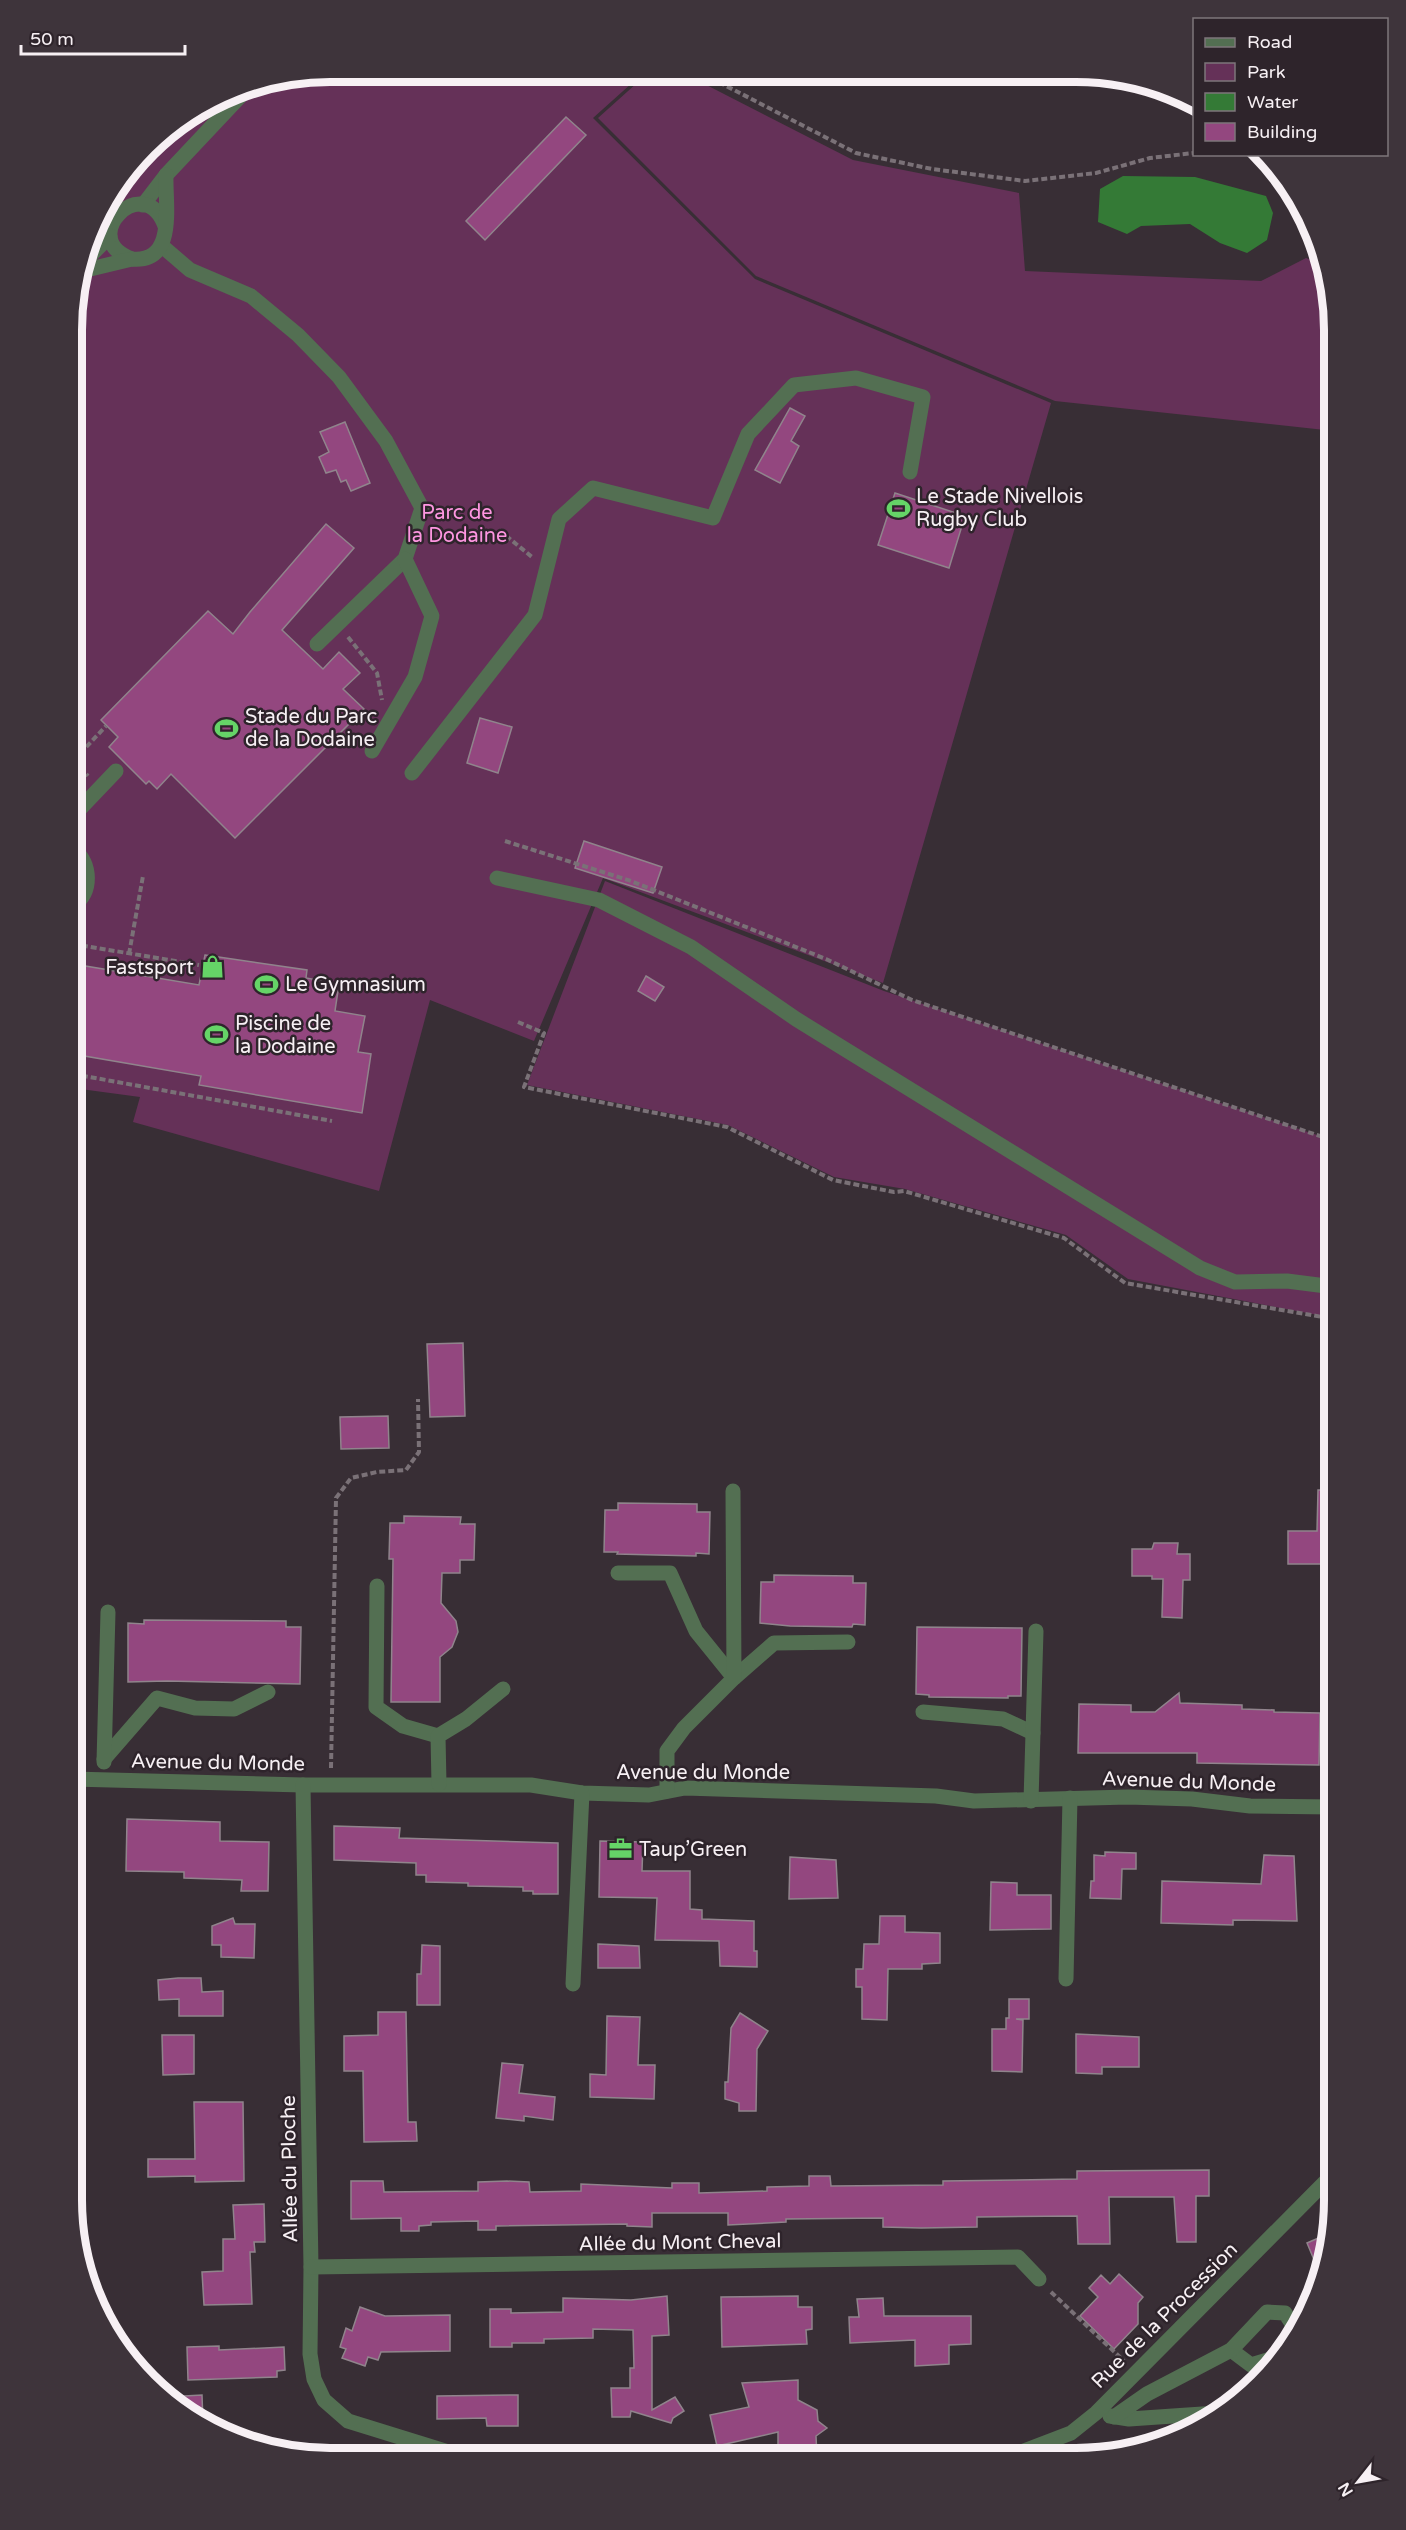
<svg xmlns="http://www.w3.org/2000/svg" width="1406" height="2530" font-family="'Varela Round',sans-serif">
<style>
.green{fill:#653158}
.water{fill:#347a36}
.building{fill:#93477f;stroke:#90848c;stroke-width:1.5}
.lines{fill:none;stroke-linecap:round;stroke-linejoin:round}
.path{stroke:#7a7177;stroke-width:4;stroke-dasharray:6 3;stroke-linecap:butt}
.minor{stroke:#536f52;stroke-width:15}
.labels{text-anchor:middle;stroke-width:5;stroke-linejoin:round;paint-order:stroke}
.poi-label{font-size:20px;fill:#f7f0f4;stroke:#2e242b;text-anchor:start}
.park-label{font-size:20px;fill:#fe96e1;stroke:#2e242b}
.street-label{font-size:20px;fill:#f7f0f4;stroke:#2e242b}
.rim{fill:none;stroke:#f7f0f4;stroke-width:8}
</style>
<rect width="100%" height="100%" fill="#382e35"/>
<g class="green">
<polygon points="331,72 642,74 593,118 755,279 1051,403 883,983 603,878 534,1041 430,1000 379,1191 133,1122 140,1097 73,1088 74,297 99,216 201,111 232,92"/>
<polygon points="647,74 685,74 853,160 1019,193 1025,271 1261,281 1306,258 1323,264 1334,331 1334,431 1055,401 756,276 598,118"/>
<polygon points="605,881 884,991 1326,1138 1334,1153 1334,1318 1128,1279 1066,1235 905,1189 834,1177 728,1125 527,1085"/>
</g>
<polygon class="water" points="1123,176 1195,177 1266,196 1273,213 1267,240 1247,253 1220,243 1190,224 1141,226 1127,234 1098,222 1100,189"/>
<g class="building">
<polygon points="566,117 586,135 485,240 466,221"/>
<polygon points="790,408 805,416 791,441 799,446 780,483 755,470"/>
<polygon points="345,422 370,483 351,491 346,480 341,482 336,470 326,473 319,457 329,452 320,432"/>
<polygon points="895,493 965,516 949,568 878,545"/>
<polygon points="326,524 354,548 282,630 323,669 339,652 360,673 343,689 364,709 235,838 171,774 157,789 149,781 146,784 109,747 118,737 101,720 208,611 233,634 250,612"/>
<polygon points="480,718 512,727 498,773 467,763"/>
<polygon points="584,841 662,867 653,893 575,868"/>
<polygon points="205,955 307,970 306,978 339,984 335,1011 365,1016 358,1052 371,1054 362,1113 199,1085 201,1076 73,1054 73,964 199,985"/>
<polygon points="646,976 664,987 655,1001 638,991"/>
<polygon points="463,1343 465,1416 430,1417 427,1344"/>
<polygon points="388,1416 389,1448 341,1449 340,1417"/>
<polygon points="1318,1490 1334,1490 1334,1544 1328,1544 1327,1564 1288,1564 1288,1531 1317,1531"/>
<polygon points="618,1503 697,1504 697,1512 710,1512 709,1554 696,1553 696,1556 617,1554 618,1552 604,1552 605,1510 618,1510"/>
<polygon points="404,1516 461,1517 460,1524 475,1524 474,1560 460,1560 460,1573 442,1573 441,1603 456,1621 458,1632 452,1647 440,1657 440,1702 391,1702 393,1559 389,1559 390,1523 404,1523"/>
<polygon points="1154,1543 1178,1543 1177,1554 1190,1554 1190,1580 1183,1580 1182,1618 1162,1617 1163,1579 1152,1579 1152,1576 1132,1576 1132,1549 1152,1549"/>
<polygon points="774,1575 853,1576 853,1583 866,1583 865,1625 853,1624 852,1627 790,1626 760,1623 761,1582 774,1582"/>
<polygon points="144,1620 286,1621 286,1627 301,1627 300,1684 167,1681 128,1682 128,1623 144,1624"/>
<polygon points="917,1627 1022,1628 1021,1696 1008,1696 1008,1698 929,1697 929,1695 916,1694"/>
<polygon points="1179,1693 1180,1703 1242,1705 1242,1709 1274,1710 1274,1712 1320,1713 1319,1765 1197,1763 1197,1753 1078,1753 1079,1704 1131,1705 1131,1712 1155,1712"/>
<polygon points="127,1819 220,1822 220,1841 269,1842 268,1891 241,1891 242,1880 184,1878 184,1872 126,1871"/>
<polygon points="334,1826 400,1828 399,1838 558,1843 558,1894 533,1894 533,1891 523,1891 523,1887 468,1886 468,1883 426,1882 426,1875 416,1875 416,1863 334,1860"/>
<polygon points="600,1841 643,1842 642,1871 690,1871 690,1909 702,1910 702,1919 754,1921 754,1951 757,1951 757,1967 720,1966 719,1941 655,1940 657,1898 599,1897"/>
<polygon points="1105,1852 1136,1853 1136,1869 1122,1869 1121,1899 1090,1898 1091,1881 1094,1881 1094,1855 1105,1856"/>
<polygon points="1264,1855 1294,1856 1297,1921 1233,1920 1233,1925 1161,1923 1162,1881 1261,1884"/>
<polygon points="790,1857 836,1860 838,1898 789,1899"/>
<polygon points="991,1882 1017,1883 1017,1895 1051,1895 1051,1929 990,1930"/>
<polygon points="880,1916 905,1916 905,1932 940,1933 940,1963 922,1964 922,1969 888,1969 887,2020 862,2019 862,1987 856,1987 856,1969 863,1969 864,1944 879,1944"/>
<polygon points="233,1918 235,1924 255,1924 254,1958 221,1957 221,1945 212,1945 212,1926"/>
<polygon points="598,1944 639,1946 640,1968 598,1968"/>
<polygon points="422,1945 440,1946 440,2005 417,2005 417,1974 421,1974"/>
<polygon points="178,1978 201,1978 202,1992 223,1991 223,2016 179,2016 179,1999 159,2000 158,1980"/>
<polygon points="1009,1999 1029,1999 1029,2019 1016,2019 1023,2020 1022,2072 992,2071 992,2029 1006,2029 1006,2018 1009,2018"/>
<polygon points="378,2012 406,2012 408,2122 416,2122 417,2141 364,2142 363,2071 344,2071 344,2036 378,2035"/>
<polygon points="740,2013 768,2031 757,2049 756,2111 739,2111 739,2103 725,2099 725,2082 728,2082 731,2028"/>
<polygon points="607,2016 640,2017 638,2065 655,2065 654,2099 590,2097 590,2074 606,2075"/>
<polygon points="1076,2034 1139,2037 1139,2067 1102,2067 1102,2074 1076,2073"/>
<polygon points="162,2035 194,2035 194,2074 163,2075"/>
<polygon points="502,2063 523,2065 519,2093 555,2097 553,2120 524,2116 524,2121 496,2118"/>
<polygon points="194,2102 243,2102 244,2181 195,2182 195,2176 148,2177 148,2159 195,2159"/>
<polygon points="1209,2170 1209,2196 1196,2196 1196,2242 1177,2242 1174,2197 1109,2197 1110,2244 1078,2244 1077,2216 977,2217 977,2227 921,2228 883,2227 883,2218 786,2219 786,2222 728,2225 728,2213 652,2213 652,2227 627,2226 627,2224 496,2226 496,2230 478,2230 478,2221 431,2222 431,2225 419,2226 419,2231 401,2231 401,2218 351,2219 351,2181 383,2181 384,2192 478,2191 478,2182 507,2181 529,2182 530,2192 581,2191 581,2184 672,2188 672,2183 699,2183 699,2193 767,2191 767,2187 809,2186 809,2176 830,2176 831,2186 943,2185 943,2181 1077,2179 1077,2171"/>
<polygon points="264,2204 265,2242 254,2242 255,2252 250,2252 252,2304 204,2305 202,2272 223,2271 223,2239 235,2239 233,2205"/>
<polygon points="1330,2233 1326,2248 1320,2274 1307,2243"/>
<polygon points="1119,2274 1143,2297 1138,2303 1138,2324 1114,2349 1080,2316 1098,2297 1089,2288 1101,2275 1110,2284"/>
<polygon points="667,2296 669,2335 652,2336 652,2410 675,2397 684,2411 673,2418 671,2423 631,2411 630,2417 612,2417 611,2388 630,2388 630,2368 634,2368 633,2330 593,2329 593,2338 544,2339 544,2343 512,2343 512,2347 490,2347 490,2309 511,2309 511,2313 563,2312 563,2298 631,2300"/>
<polygon points="798,2296 798,2307 812,2307 812,2329 806,2330 807,2344 722,2347 721,2297"/>
<polygon points="883,2298 884,2316 971,2316 971,2344 949,2345 949,2364 915,2366 915,2340 850,2343 849,2317 859,2317 857,2299"/>
<polygon points="360,2307 385,2316 450,2315 450,2351 381,2352 378,2360 368,2357 365,2366 342,2358 346,2349 340,2347 346,2328 352,2331"/>
<polygon points="219,2346 219,2350 284,2347 285,2370 277,2371 277,2377 188,2380 187,2347"/>
<polygon points="798,2380 798,2400 817,2410 818,2421 827,2428 816,2436 817,2457 778,2457 778,2432 717,2446 710,2415 749,2407 742,2383"/>
<polygon points="202,2395 203,2422 173,2404 166,2397"/>
<polygon points="518,2395 518,2426 487,2426 486,2418 437,2419 437,2396"/>
</g>
<g class="lines">
<g class="path">
<polyline points="703,74 856,153 932,169 1025,181 1096,173 1150,158 1194,153"/>
<polyline points="499,530 532,557"/>
<polyline points="348,637 377,673 382,700"/>
<polyline points="74,760 106,726"/>
<polyline points="74,761 88,776"/>
<polyline points="505,841 631,881 826,959 912,1000 1326,1138 1334,1153"/>
<polyline points="73,944 199,965"/>
<polyline points="129,954 143,876"/>
<polyline points="518,1022 544,1033 524,1087 727,1127 833,1180 894,1192 904,1191 1064,1238 1125,1283 1334,1319"/>
<polyline points="73,1074 332,1121"/>
<polyline points="331,1768 336,1498 351,1478 377,1472 406,1470 419,1452 418,1399"/>
<polyline points="1051,2292 1124,2361"/>
</g>
<g class="minor">
<polyline points="143,205 166,175 247,89"/>
<polyline points="162,246 190,270 251,296 298,335 339,377 386,441 422,508 405,559 317,644"/>
<path d="M132,259c-57,-20 12,-90 33,-33"/>
<polyline points="86,260 110,236"/>
<path d="M82,271l50,-12c45,4 33,-54 34,-84"/>
<polyline points="372,751 415,677 432,616 405,559"/>
<polyline points="412,773 535,615 559,519 593,488 713,518 748,434 794,385 856,378 923,397 910,472"/>
<polyline points="74,815 116,771"/>
<polyline points="497,878 599,900 691,947 796,1019 1200,1268 1235,1282 1287,1281 1334,1287"/>
<path d="M73,906c20,-14 18,-42 1,-57"/>
<polyline points="618,1573 670,1573 696,1631 734,1678 774,1643 848,1642"/>
<polyline points="377,1586 376,1707 403,1726 438,1736"/>
<polyline points="73,1666 78,1669 75,1779"/>
<polyline points="923,1712 1003,1719 1033,1733"/>
<polyline points="104,1759 157,1698 195,1708 234,1709 268,1692"/>
<polyline points="104,1762 108,1612"/>
<polyline points="72,1779 303,1785 531,1785 582,1793 649,1795 685,1788 936,1796 974,1801 1128,1797 1192,1799 1250,1806 1334,1807"/>
<polyline points="439,1784 438,1736 466,1719 503,1689"/>
<polyline points="303,1785 311,2267 310,2354 314,2379 324,2400 348,2421 461,2456"/>
<polyline points="667,1791 667,1751 684,1728 734,1678 733,1491"/>
<polyline points="1031,1801 1036,1631"/>
<polyline points="1066,1979 1070,1798"/>
<polyline points="573,1984 582,1793"/>
<polyline points="311,2267 1018,2257 1039,2279"/>
<polyline points="1231,2350 1251,2365 1281,2356"/>
<polyline points="1110,2416 1129,2419 1217,2413"/>
<polyline points="1114,2417 1147,2394 1231,2350 1267,2312 1285,2313 1296,2330"/>
<polyline points="567,2457 568,2456"/>
<polyline points="1006,2458 1071,2433 1096,2413 1333,2174"/>
</g>
</g>
<defs>
<symbol id="stadium-bare" viewBox="-9 -9 18 18"><path d="M0-5a6.5 5 0 1 0 0 10a6.5 5 0 1 0 0-10ZM-3.5-1.8h7v3.6h-7Z" fill="#65d467" stroke="#2e242b" stroke-width="2.5" paint-order="stroke"/></symbol>
<symbol id="shop-bare" viewBox="-9 -9 18 18"><path d="M-5-2.5h2.3a2.7 3.5 0 0 1 5.4 0H5L5.5 6h-11ZM-1.5-2.5h3a1.5 2.3 0 0 0-3 0Z" fill="#65d467" stroke="#2e242b" stroke-width="2.5" paint-order="stroke"/></symbol>
<symbol id="office-bare" viewBox="-9 -9 18 18"><path d="M-6-3h4V-5.5h4V-3h4V5H-6ZM-1-4.5V-3h2v-1.5ZM-6 0V1H6V0Z" fill="#65d467" stroke="#2e242b" stroke-width="2.5" paint-order="stroke"/></symbol>
</defs>
<g fill-rule="evenodd">
<use href="#stadium-bare" x="882" y="492" width="33" height="33"/>
<use href="#stadium-bare" x="210" y="712" width="33" height="33"/>
<use href="#shop-bare" x="196" y="950" width="33" height="33"/>
<use href="#stadium-bare" x="250" y="968" width="33" height="33"/>
<use href="#stadium-bare" x="200" y="1018" width="33" height="33"/>
<use href="#office-bare" x="604" y="1832" width="33" height="33"/>
</g>
<g class="labels">
<g class="poi-label">
<text x="916" y="503">Le Stade Nivellois<tspan x="916" dy="23">Rugby Club</tspan></text>
<text x="245" y="723">Stade du Parc<tspan x="245" dy="23">de la Dodaine</tspan></text>
<text x="194" y="974" text-anchor="end">Fastsport</text>
<text x="285" y="991">Le Gymnasium</text>
<text x="235" y="1030">Piscine de<tspan x="235" dy="23">la Dodaine</tspan></text>
<text x="639" y="1856">Taup’Green</text>
</g>
<g class="park-label">
<text x="457" y="519">Parc de<tspan x="457" dy="23">la Dodaine</tspan></text>
</g>
<g class="street-label">
<text transform="translate(218 1762) rotate(1)" y="7">Avenue du Monde</text>
<text x="703" y="1779">Avenue du Monde</text>
<text transform="translate(1189 1781) rotate(2)" y="7">Avenue du Monde</text>
<text transform="translate(289 2169) rotate(-91)" y="7">Allée du Ploche</text>
<text transform="translate(680 2242) rotate(-1)" y="7">Allée du Mont Cheval</text>
<text transform="translate(1164 2315) rotate(-45)" y="7">Rue de la Procession</text>
</g>
</g>
<path d="M0 0H1406V2530H0ZM330 82H1076A248 248 0 0 1 1324 330V2200A248 248 0 0 1 1076 2448H330A248 248 0 0 1 82 2200V330A248 248 0 0 1 330 82Z" fill="#3e343b" fill-rule="evenodd"/>
<path class="rim" d="M330 82H1076A248 248 0 0 1 1324 330V2200A248 248 0 0 1 1076 2448H330A248 248 0 0 1 82 2200V330A248 248 0 0 1 330 82Z"/>
<rect x="1193" y="18" width="195" height="138" fill="#2e242b" stroke="#7e767b" stroke-width="1.5"/>
<rect x="1205" y="38" width="30" height="9" fill="#536f52" stroke="#7e767b" stroke-width="1.5"/>
<text x="1247" y="48" font-size="18" fill="#f7f0f4">Road</text>
<rect x="1205" y="63" width="30" height="18" fill="#653158" stroke="#7e767b" stroke-width="1.5"/>
<text x="1247" y="78" font-size="18" fill="#f7f0f4">Park</text>
<rect x="1205" y="93" width="30" height="18" fill="#347a36" stroke="#7e767b" stroke-width="1.5"/>
<text x="1247" y="108" font-size="18" fill="#f7f0f4">Water</text>
<rect x="1205" y="123" width="30" height="18" fill="#93477f" stroke="#7e767b" stroke-width="1.5"/>
<text x="1247" y="138" font-size="18" fill="#f7f0f4">Building</text>
<g transform="translate(1358 2482) rotate(239)" stroke="#2e242b" stroke-width="4.5" paint-order="stroke">
<path d="M0-4.5L10 22L0 15L-10 22Z" fill="#f7f0f4"/>
<text y="-9" font-size="16" font-weight="bold" text-anchor="middle" fill="#f7f0f4">N</text>
</g>
<path d="M21 45v9h164v-9" fill="none" stroke="#f7f0f4" stroke-width="3"/>
<text x="30" y="45" font-size="18" fill="#f7f0f4" stroke="#2e242b" stroke-width="4.5" paint-order="stroke">50 m</text>
</svg>
